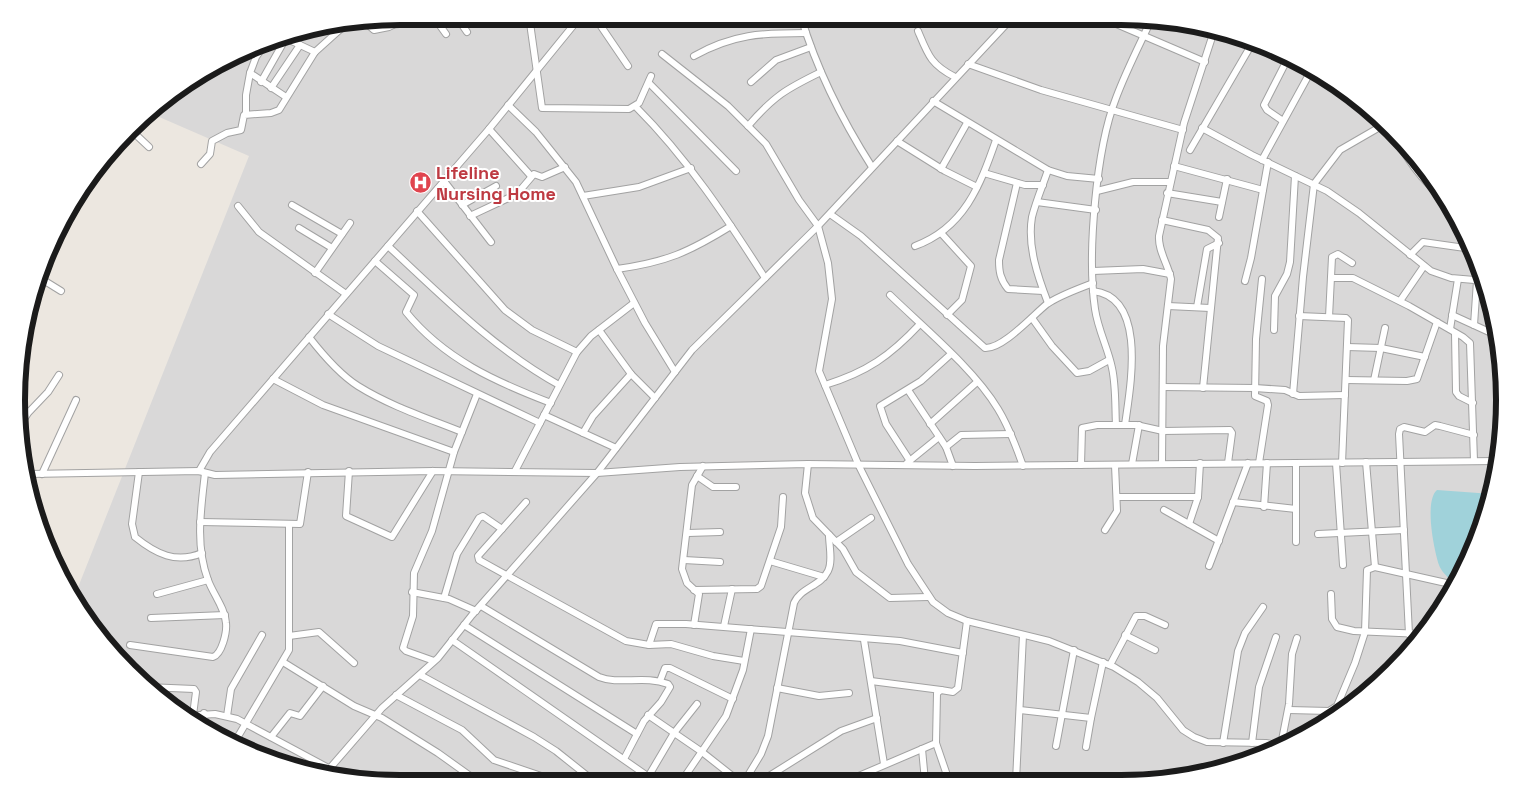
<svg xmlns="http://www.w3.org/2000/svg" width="1521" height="800" font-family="'Space Grotesk',sans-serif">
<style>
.residential{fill:#d9d8d8}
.water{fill:#a0d2da}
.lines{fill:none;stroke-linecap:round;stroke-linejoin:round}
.minor-casing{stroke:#a2a2a2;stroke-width:8}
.minor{stroke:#fff;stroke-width:6}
.labels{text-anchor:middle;stroke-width:4;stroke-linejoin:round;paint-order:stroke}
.health-label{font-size:18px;font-weight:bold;fill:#be3a42;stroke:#fff;text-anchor:start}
.rim{fill:none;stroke:#1b1b1b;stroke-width:6}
</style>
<rect width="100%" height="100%" fill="#ece7e0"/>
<polygon class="residential" points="400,16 1146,17 1220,29 1291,56 1355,96 1410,147 1453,208 1484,277 1501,350 1504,425 1492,500 1465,570 1410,653 1354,705 1268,755 1171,780 375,783 300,771 230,744 167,705 112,653 75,595 249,156 150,113 166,96 276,37"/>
<path class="water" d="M1437,490l55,4 -27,76 -4,5 -7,1 -3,5c-4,-5 -10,-10 -12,-16 -5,-15 -15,-64 -2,-75z"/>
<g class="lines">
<defs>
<g id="minor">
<polyline points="433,16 446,34"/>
<polyline points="456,16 467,32"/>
<polyline points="529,16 542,108 629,109 639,103 651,76"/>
<polyline points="594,16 628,66"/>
<polyline points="622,16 635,22 663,17"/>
<path d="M801,17c16,53 41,103 71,150"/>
<polyline points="994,17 1007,23"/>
<polyline points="1100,17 1205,62"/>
<polyline points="365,22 374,30 389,27 412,16"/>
<path d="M918,31c10,24 13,34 37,46"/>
<polyline points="281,36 315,52"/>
<polyline points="267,41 256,57 250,73 286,97"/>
<polyline points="1260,44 1309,73"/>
<polyline points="662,54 728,106 766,144 799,200 818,226 828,263 832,299 819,371 859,466 908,564 933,602 948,613 967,621 1049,641 1114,667 1138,682 1157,698 1183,730 1194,737 1207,742 1266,743 1283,746"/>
<path d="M694,56c39,-22 68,-23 112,-23"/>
<polyline points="968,64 1041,90 1183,130"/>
<polyline points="261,82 286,38"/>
<polyline points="751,82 776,60 811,47"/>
<polyline points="649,83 736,171"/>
<polyline points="271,88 300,45"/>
<polyline points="933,101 1048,170 1067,176 1099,179"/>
<polyline points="508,105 536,132 576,182 617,269 645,323 675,372"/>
<path d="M636,107c51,51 90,110 129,171"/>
<polyline points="246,114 246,95 250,73"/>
<polyline points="1283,121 1267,110 1264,105 1287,60"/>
<path d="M748,126c26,-30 38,-37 73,-54"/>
<polyline points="1202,128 1252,155 1327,191 1359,213 1431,271 1451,278 1486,281"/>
<polyline points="489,129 531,176"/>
<path d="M1390,129c15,26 31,53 56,70"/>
<polyline points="133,132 149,147"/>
<polyline points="897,141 945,171 977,187"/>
<polyline points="1190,150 1253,42"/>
<polyline points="1262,160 1312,69"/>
<polyline points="201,164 210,154 212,141 227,133 241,130 244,115 271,113 279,110 315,52 345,25"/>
<polyline points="1174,166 1263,190"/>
<polyline points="941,169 967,123"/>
<path d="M1048,170c-5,15 -12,31 -16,47 -5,29 6,60 16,86"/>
<polyline points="984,173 1025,185 1043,185"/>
<polyline points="444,181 491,242"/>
<path d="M1017,183l-18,77c0,11 1,19 9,29l35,2"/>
<polyline points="1097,191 1133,182 1170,182"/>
<polyline points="1167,193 1222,202"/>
<polyline points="583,196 639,187 691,168"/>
<polyline points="1037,202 1096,210"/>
<polyline points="292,205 342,234"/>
<polyline points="462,205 496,186"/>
<polyline points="238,206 259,232 346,294"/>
<polyline points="417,211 505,310 532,330 577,352"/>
<path d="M830,214l31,22 124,112c18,1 48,-33 62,-44 13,-9 31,-15 46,-21"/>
<polyline points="470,216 517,194 534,174 542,177 565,167"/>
<polyline points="1219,217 1227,179"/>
<polyline points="1162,220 1208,230 1218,238 1203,388"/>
<polyline points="299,228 332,248"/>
<polyline points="941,233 971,266 962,300 947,315"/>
<path d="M388,246c54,50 106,103 171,139"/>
<path d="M915,246c49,-18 65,-60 81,-106"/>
<polyline points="1410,255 1423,242 1472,249"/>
<path d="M375,261l39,34 -8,17c38,47 90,70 145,91"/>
<path d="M617,269c50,-7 72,-17 114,-43"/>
<polyline points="1093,271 1143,269 1170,274"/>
<polyline points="315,273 350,223"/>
<polyline points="40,278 61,291"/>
<polyline points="1331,278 1353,278 1409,306 1463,337 1470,343 1474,461"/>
<polyline points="1245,281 1251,258 1268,162"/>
<path d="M1093,291c55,6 37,97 32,134"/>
<path d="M890,295c34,33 84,74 108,114 11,18 18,37 25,57"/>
<polyline points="1400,301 1424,266"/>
<polyline points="1168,306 1210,308"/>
<polyline points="1197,307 1207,249 1219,243"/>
<polyline points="328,314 378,346 540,423"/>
<polyline points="1452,315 1498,336"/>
<polyline points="1299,316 1346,318 1348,320 1342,463"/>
<polyline points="1329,317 1332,257 1338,254 1352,263"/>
<polyline points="1032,318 1052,346 1077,373 1089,371 1109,360"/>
<polyline points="1474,325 1477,281"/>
<polyline points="1450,329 1458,279"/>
<polyline points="599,330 631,374 655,398"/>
<polyline points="1274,330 1275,296 1287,274 1290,262 1295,176"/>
<polyline points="1455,333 1456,392 1459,396 1473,403"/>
<path d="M309,337c14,18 30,37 49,49 32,20 69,32 104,46"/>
<polyline points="1347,347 1381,348 1425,357"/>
<polyline points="273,379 323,405 454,452"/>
<polyline points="1346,380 1407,381 1417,379 1437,322"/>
<polyline points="1374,380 1385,328"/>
<path d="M825,385c42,-13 65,-29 95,-61"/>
<polyline points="1163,387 1255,388 1285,390 1299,396 1345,395"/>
<polyline points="908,390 946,447 953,466"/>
<polyline points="1293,394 1303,277 1314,184 1340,150 1385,124"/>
<polyline points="544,415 616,448"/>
<polyline points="930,424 977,382"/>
<path d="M1116,425c-1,-19 0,-39 -4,-57 -4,-20 -14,-38 -17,-59 -8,-54 1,-160 21,-211 10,-27 24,-54 36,-80"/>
<polyline points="18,428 28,413 48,392 59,375"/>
<polyline points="583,433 593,416 631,374"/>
<polyline points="946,447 961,435 1011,434"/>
<polyline points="910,461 886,424 880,406 921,381 951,354"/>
<polyline points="1366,462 1375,567"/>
<polyline points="907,463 939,437"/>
<polyline points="1259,463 1268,405 1267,401 1255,396 1256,339 1262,279"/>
<polyline points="1336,463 1343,565"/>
<polyline points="808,464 805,493 813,518 843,549 856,572 890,598 928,597"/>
<polyline points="1132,464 1139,425"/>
<path d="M1162,464l1,-118 8,-67c-3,-15 -13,-28 -12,-43l25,-113 31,-95"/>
<polyline points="1081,465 1082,428 1097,425 1136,425 1163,431 1230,430 1232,433 1228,463"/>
<polyline points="199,471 210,452 489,129 581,16"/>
<polyline points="349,471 346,516 392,537 433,471"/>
<polyline points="515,471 577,352 591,336 634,303"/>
<path d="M139,472l-7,52 3,13c21,17 41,27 67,16"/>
<polyline points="29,474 199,471 215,475 433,471 597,473 680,467 808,464 975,466 1498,461"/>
<polyline points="42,474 76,400"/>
<polyline points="697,476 713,487 736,487"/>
<polyline points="1117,497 1198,497"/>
<polyline points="526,502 478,556 479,560 626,641 649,645 671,644 713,656 744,661"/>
<polyline points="1233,502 1296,509"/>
<polyline points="1264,507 1267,463"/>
<polyline points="1164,510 1219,541"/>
<polyline points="200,522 300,524 308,472"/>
<polyline points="1189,524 1198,497 1200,463"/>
<polyline points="1105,530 1117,511 1115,465"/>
<polyline points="688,533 720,532"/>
<polyline points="1318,534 1404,530"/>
<polyline points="836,542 871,518"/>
<polyline points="1296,542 1296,463"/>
<polyline points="684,560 720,562"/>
<polyline points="770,561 824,577"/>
<polyline points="1209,566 1248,463"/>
<polyline points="1447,583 1447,597"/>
<polyline points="694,590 757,589 761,586 781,527 783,497"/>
<polyline points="412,592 449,599 476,611"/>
<polyline points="157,594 208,580"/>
<polyline points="1331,594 1332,619 1337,627 1354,631 1422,634"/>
<polyline points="444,598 457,554 479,518 483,516 502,529"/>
<path d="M481,606l118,71c20,8 46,-2 69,7l2,3 -9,15 -17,19 -20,38"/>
<polyline points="151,618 225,615"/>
<polyline points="464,625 637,734"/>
<polyline points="694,625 699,594 687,583 682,569 692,485 703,466"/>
<polyline points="724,626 732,589"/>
<polyline points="1409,634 1399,434 1400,429 1404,427 1425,432 1435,425 1440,426 1474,435"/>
<polyline points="1125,635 1155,650"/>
<polyline points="289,636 319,632 354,663"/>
<polyline points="452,640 656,782"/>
<polyline points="864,640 884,764"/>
<path d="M130,645l83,12c9,-3 14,-25 13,-34 -1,-15 -13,-29 -18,-43 -13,-35 -7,-71 -3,-107"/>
<polyline points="649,645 656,624 686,624 900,641 963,653"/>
<polyline points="434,661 406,651 403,648 413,616 414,573 432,531 454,452 477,394"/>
<polyline points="283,662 354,706 382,718 438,753 480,783"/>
<polyline points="1110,665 1136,616 1145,616 1165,625"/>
<polyline points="420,675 534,737 556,751 595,782"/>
<polyline points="660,681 665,668 670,668 733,699"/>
<polyline points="871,681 941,690"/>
<polyline points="147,687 194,689 196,692 193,715"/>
<polyline points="777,688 819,696 849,693"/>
<polyline points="396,695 462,730 494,760 559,782"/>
<polyline points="169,706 173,706 174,709"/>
<polyline points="1020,710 1091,718 1103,662"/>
<polyline points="1289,710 1329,711 1337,706 1355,663 1365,632 1367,570 1375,567 1455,585"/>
<polyline points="204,713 205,729"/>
<polyline points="648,715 702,752 740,782"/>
<polyline points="185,716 215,714 237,719 349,779"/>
<polyline points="227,716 231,689 262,635"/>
<polyline points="271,737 290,713 300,716 323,686"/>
<polyline points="936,743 949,781"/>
<polyline points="1223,743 1238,651 1245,633 1263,607"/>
<polyline points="1252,743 1259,687 1276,637"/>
<polyline points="233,745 289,650 289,525"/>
<polyline points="1281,745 1289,704 1292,654 1297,638"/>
<polyline points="1056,746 1074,650"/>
<polyline points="1086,747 1091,718"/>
<polyline points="922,749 925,781"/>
<polyline points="324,775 382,708 438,658 472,615 597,473 692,350 818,226 1013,17"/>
<polyline points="648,777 674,733 697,704"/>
<polyline points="766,778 841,731 877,718"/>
<polyline points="847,781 936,743 937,693 941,690 953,692 958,688 967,621"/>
<polyline points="1016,781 1023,635"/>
<polyline points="681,782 726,716 743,670 751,629"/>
<path d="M744,782l17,-28 7,-18 26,-133c6,-15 27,-17 34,-32 5,-10 1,-25 1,-36"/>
</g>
</defs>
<use href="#minor" class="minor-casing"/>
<use href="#minor" class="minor"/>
</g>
<defs>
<symbol id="hospital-disc" viewBox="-11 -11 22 22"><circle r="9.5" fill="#e0444e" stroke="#fff"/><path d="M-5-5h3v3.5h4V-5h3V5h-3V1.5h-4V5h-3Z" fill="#fff"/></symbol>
</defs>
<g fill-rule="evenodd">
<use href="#hospital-disc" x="408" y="170" width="25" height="25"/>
</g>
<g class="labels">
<g class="health-label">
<text x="436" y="179">Lifeline<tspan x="436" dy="21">Nursing Home</tspan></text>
</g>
</g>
<path d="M0 0H1521V800H0ZM400 25H1121A375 375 0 0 1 1496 400V400A375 375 0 0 1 1121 775H400A375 375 0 0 1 25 400V400A375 375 0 0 1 400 25Z" fill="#fff" fill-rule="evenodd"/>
<path class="rim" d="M400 25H1121A375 375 0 0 1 1496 400V400A375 375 0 0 1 1121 775H400A375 375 0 0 1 25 400V400A375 375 0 0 1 400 25Z"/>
</svg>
